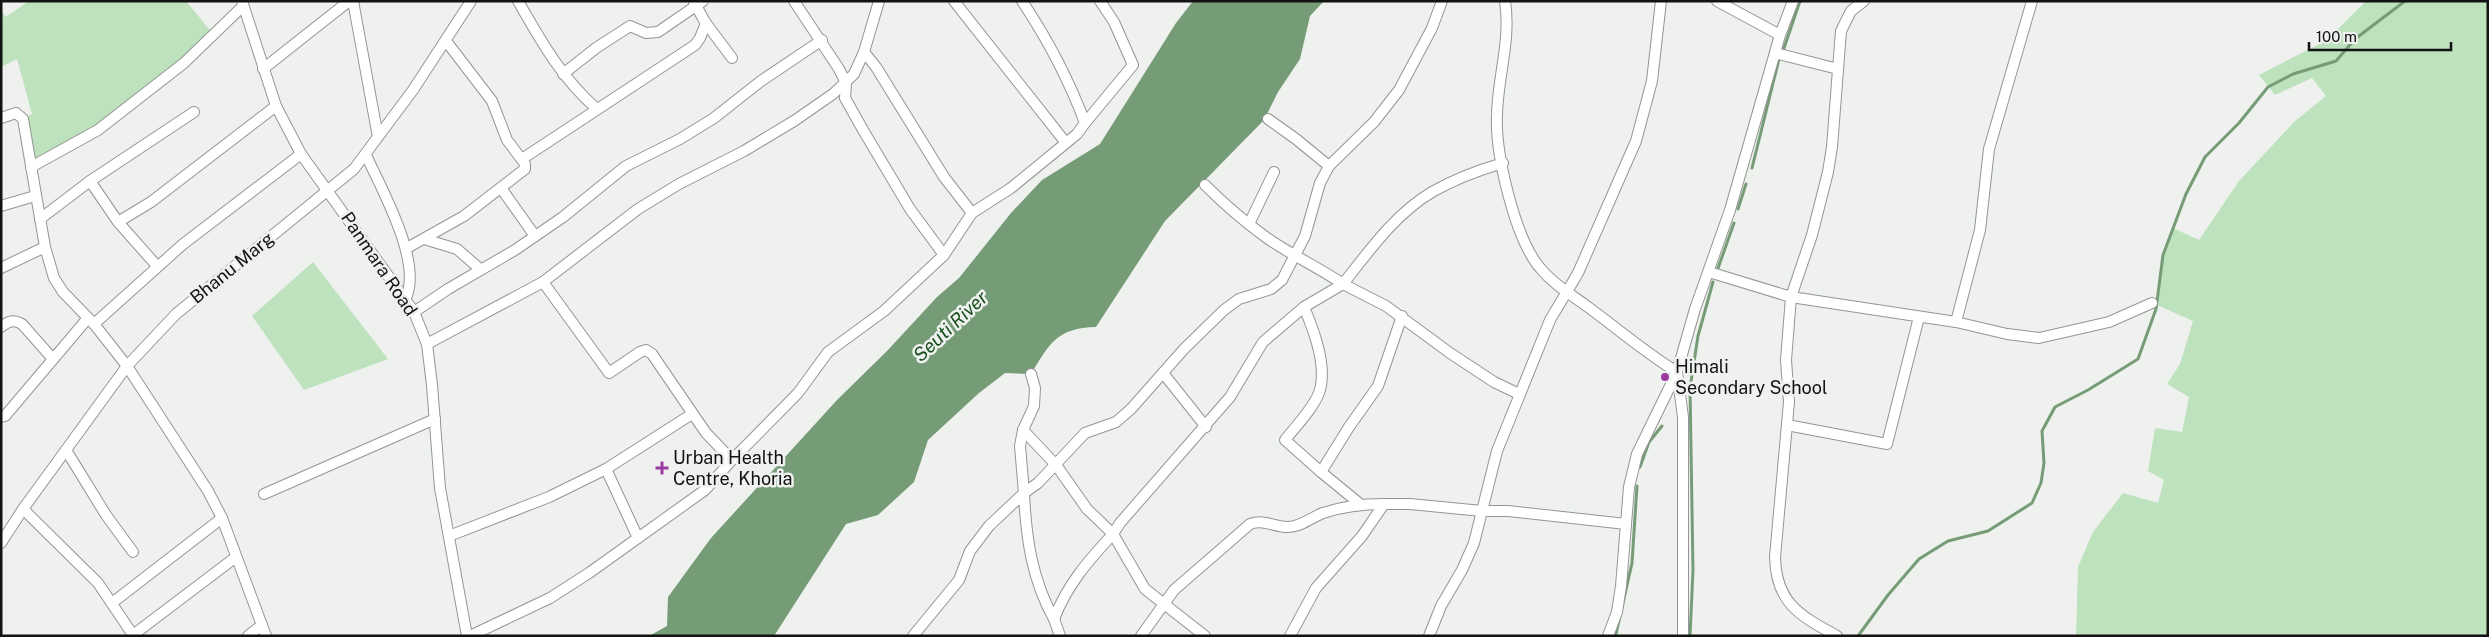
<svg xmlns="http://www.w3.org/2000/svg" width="2489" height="637" font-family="'Public Sans',sans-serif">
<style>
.green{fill:#bee1be}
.water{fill:#769c77}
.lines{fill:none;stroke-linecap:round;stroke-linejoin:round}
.stream{stroke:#769c77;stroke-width:3}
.minor-casing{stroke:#939693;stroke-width:12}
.minor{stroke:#fff;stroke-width:10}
.poi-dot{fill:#9b3aa1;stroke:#eef1ee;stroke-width:2}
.labels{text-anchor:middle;stroke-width:5;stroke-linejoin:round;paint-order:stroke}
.street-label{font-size:18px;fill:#121312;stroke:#eef1ee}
.poi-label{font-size:18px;fill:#121312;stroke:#eef1ee;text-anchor:start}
.water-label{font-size:19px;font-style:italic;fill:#17501e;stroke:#eef1ee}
</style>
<rect width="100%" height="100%" fill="#eef1ee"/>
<g class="green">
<polygon points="29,1 186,1 214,35 149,91 31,167 23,119 32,114 17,59 1,67 1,11 6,17"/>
<polygon points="2366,1 2488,1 2488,636 2076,636 2078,567 2093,532 2123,493 2158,503 2164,480 2148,471 2155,428 2182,432 2189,397 2167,384 2180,364 2193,321 2157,305 2163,255 2173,228 2199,240 2239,181 2295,121 2326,96 2312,78 2275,95 2259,75 2327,40"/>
<polygon points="313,262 388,359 304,390 252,316"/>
</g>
<path class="water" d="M1193,1h131l-14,15 -10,43 -22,33 -14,28 -99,101 -69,106c-39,1 -46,16 -65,47l-26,-1 -26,20 -51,47 -14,42 -36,33 -32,9 -72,112h-125l18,-10 1,-29 43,-59 126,-138 50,-49 50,-54 22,-19 52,-65 31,-33 58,-36 76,-121z"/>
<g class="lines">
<g class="stream">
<polyline points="1783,51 1800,1"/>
<polyline points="1752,168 1779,59"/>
<polyline points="1738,209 1746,184"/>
<polyline points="1717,271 1734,223"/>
<polyline points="1640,467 1649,442 1662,426"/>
<polyline points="1616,634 1632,563 1637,486"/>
<polyline points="1690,636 1693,570 1690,388 1698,336 1713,282"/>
<polyline points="1858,636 1888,595 1919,559 1948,541 1988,531 2032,503 2041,483 2044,463 2042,431 2055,407 2088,390 2138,359 2156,309 2163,255 2186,194 2205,157 2239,123 2268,87 2293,74 2336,61 2355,39 2405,1"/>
</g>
<defs>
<g id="minor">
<polyline points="242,1 276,106 301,154 414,312 427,344 432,385 440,488 467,636"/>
<polyline points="353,1 378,137"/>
<path d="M518,1c23,40 44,78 79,108"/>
<polyline points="794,1 839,69 846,83 845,98 863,130 910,209 944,255"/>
<polyline points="954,1 1066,143"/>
<path d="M1505,1c6,39 -7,75 -8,113 -2,39 18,126 44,155 13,16 31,26 47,38 30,22 58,46 89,65l6,45v219"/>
<polyline points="1717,1 1780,35"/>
<polyline points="694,2 705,22 732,58"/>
<polyline points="864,52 876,67 944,177 972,213"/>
<polyline points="1775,53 1838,69"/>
<polyline points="263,69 349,1"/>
<polyline points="563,74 596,48 630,26 646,33 658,32 703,1"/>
<polyline points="1,118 16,113 23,119 45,247 54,278 63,292 94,324 127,366 208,491 222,518 266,636"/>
<polyline points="1268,119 1296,139 1329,166"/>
<polyline points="1085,123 1133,65 1114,22 1100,1"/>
<path d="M366,155c16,35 58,109 39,145"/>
<polyline points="522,159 695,45 700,38 706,23"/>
<path d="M1503,163c-24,7 -50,17 -71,29 -37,22 -63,59 -89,92l43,22 64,47 44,29 25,12"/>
<polyline points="31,167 98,130 184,63 243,6"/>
<polyline points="90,181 118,222 157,266"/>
<polyline points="501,188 535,236"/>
<polyline points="1,206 35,196"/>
<polyline points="40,219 90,181 194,112"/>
<polyline points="118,222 151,202 276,106"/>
<polyline points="1249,224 1274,172"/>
<polyline points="424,239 457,249 480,269"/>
<polyline points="407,248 464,216 525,169 525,164 507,140 492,101 446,41"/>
<polyline points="1,268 45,247"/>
<polyline points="1709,272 1791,297 1956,322 2007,334 2039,338 2109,322 2152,303"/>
<polyline points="543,282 609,373 640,352 646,350 652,354 706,433 732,460"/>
<path d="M1304,307c10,24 24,60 15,86 -7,17 -23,33 -34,47l36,32"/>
<polyline points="414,312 448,289 515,250 563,217 626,166 680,139 714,118 761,81 822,40"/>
<polyline points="1956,322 1980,230 1989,149 2032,1"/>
<polyline points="94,324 182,245 301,154"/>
<path d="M1,327c8,-6 12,-8 21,-3l31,35"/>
<polyline points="427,344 543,282 638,209 679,184 744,151 794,121 833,94 854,74 864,52 879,1"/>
<polyline points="1163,373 1206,427"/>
<polyline points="1031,374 1035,388 1034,406 1023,430 1020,446 1024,493 1038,483 1085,433 1116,422 1131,409 1184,349 1224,310 1239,299 1271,289 1282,280 1305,236 1320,183 1329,166 1374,122 1399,90 1432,28 1442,1"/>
<polyline points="1,417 5,416 88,318"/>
<polyline points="1787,425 1887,444 1919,317"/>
<path d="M1023,430l33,35 31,44 26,25 7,-11 110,-126 33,-55 41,-35 39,-23c-25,-17 -52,-29 -76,-46 -22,-16 -43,-34 -62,-53"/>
<polyline points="66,450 106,515 133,552"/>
<polyline points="606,469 638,538"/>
<polyline points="264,494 435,419"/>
<polyline points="1360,504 1321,472 1349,427 1378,386 1402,316"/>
<polyline points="23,509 98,583 133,635 236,557"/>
<polyline points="449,536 549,497 606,469 692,414"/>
<polyline points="1,543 23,509 127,366 176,314 354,169 413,90 471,1"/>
<polyline points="112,603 222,518"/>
<polyline points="1054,619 1060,636"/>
<polyline points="248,636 262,625"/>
<path d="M470,636l80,-38 39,-25 116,-83 27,-30 66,-67 30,-41 56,-41 60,-56 28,-42 39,-25 66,-54 8,-11c-16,-43 -37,-83 -63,-122"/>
<path d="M913,636l46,-56 11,-29 19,-25 35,-33c2,45 8,87 30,126 13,-34 34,-58 59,-85l32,55 60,47"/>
<path d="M1141,636l33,-46 76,-66c15,-5 24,3 38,3 13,0 24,-10 35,-14 21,-7 40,-9 61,-9"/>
<polyline points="1290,636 1316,588 1362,536 1384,504 1410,504 1482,511 1508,511 1626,524"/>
<polyline points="1429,636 1441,606 1462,570 1474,543 1497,451 1550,320 1578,273 1636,141 1652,81 1661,1"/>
<polyline points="1608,636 1617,612 1621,586 1629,487 1637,454 1677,372 1695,309 1730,210 1780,35 1793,1"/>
<path d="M1837,636c-36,-20 -61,-32 -62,-79l14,-155 -3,-42 5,-63 21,-62 16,-63 4,-25 9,-116 10,-20 13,-10"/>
</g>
</defs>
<use href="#minor" class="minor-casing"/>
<use href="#minor" class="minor"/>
</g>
<g class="poi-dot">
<circle cx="1665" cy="377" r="5"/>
<path d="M659.5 460.5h5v5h5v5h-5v5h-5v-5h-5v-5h5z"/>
</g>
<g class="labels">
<g class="street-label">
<text transform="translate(379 264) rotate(56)" y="6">Panmara Road</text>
<text transform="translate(232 268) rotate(-39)" y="6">Bhanu Marg</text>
</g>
<g class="poi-label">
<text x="1675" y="373">Himali<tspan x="1675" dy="21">Secondary School</tspan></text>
<text x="673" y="464">Urban Health<tspan x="673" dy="21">Centre, Khoria</tspan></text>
</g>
<g class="water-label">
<text transform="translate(950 326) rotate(-43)" y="7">Seuti River</text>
</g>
</g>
<rect width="2489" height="637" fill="none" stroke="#121312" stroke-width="5"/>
<path d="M2309 42v8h142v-8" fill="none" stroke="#121312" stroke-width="2.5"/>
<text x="2316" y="42" font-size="15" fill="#121312" stroke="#eef1ee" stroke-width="4" paint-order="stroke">100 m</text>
</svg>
